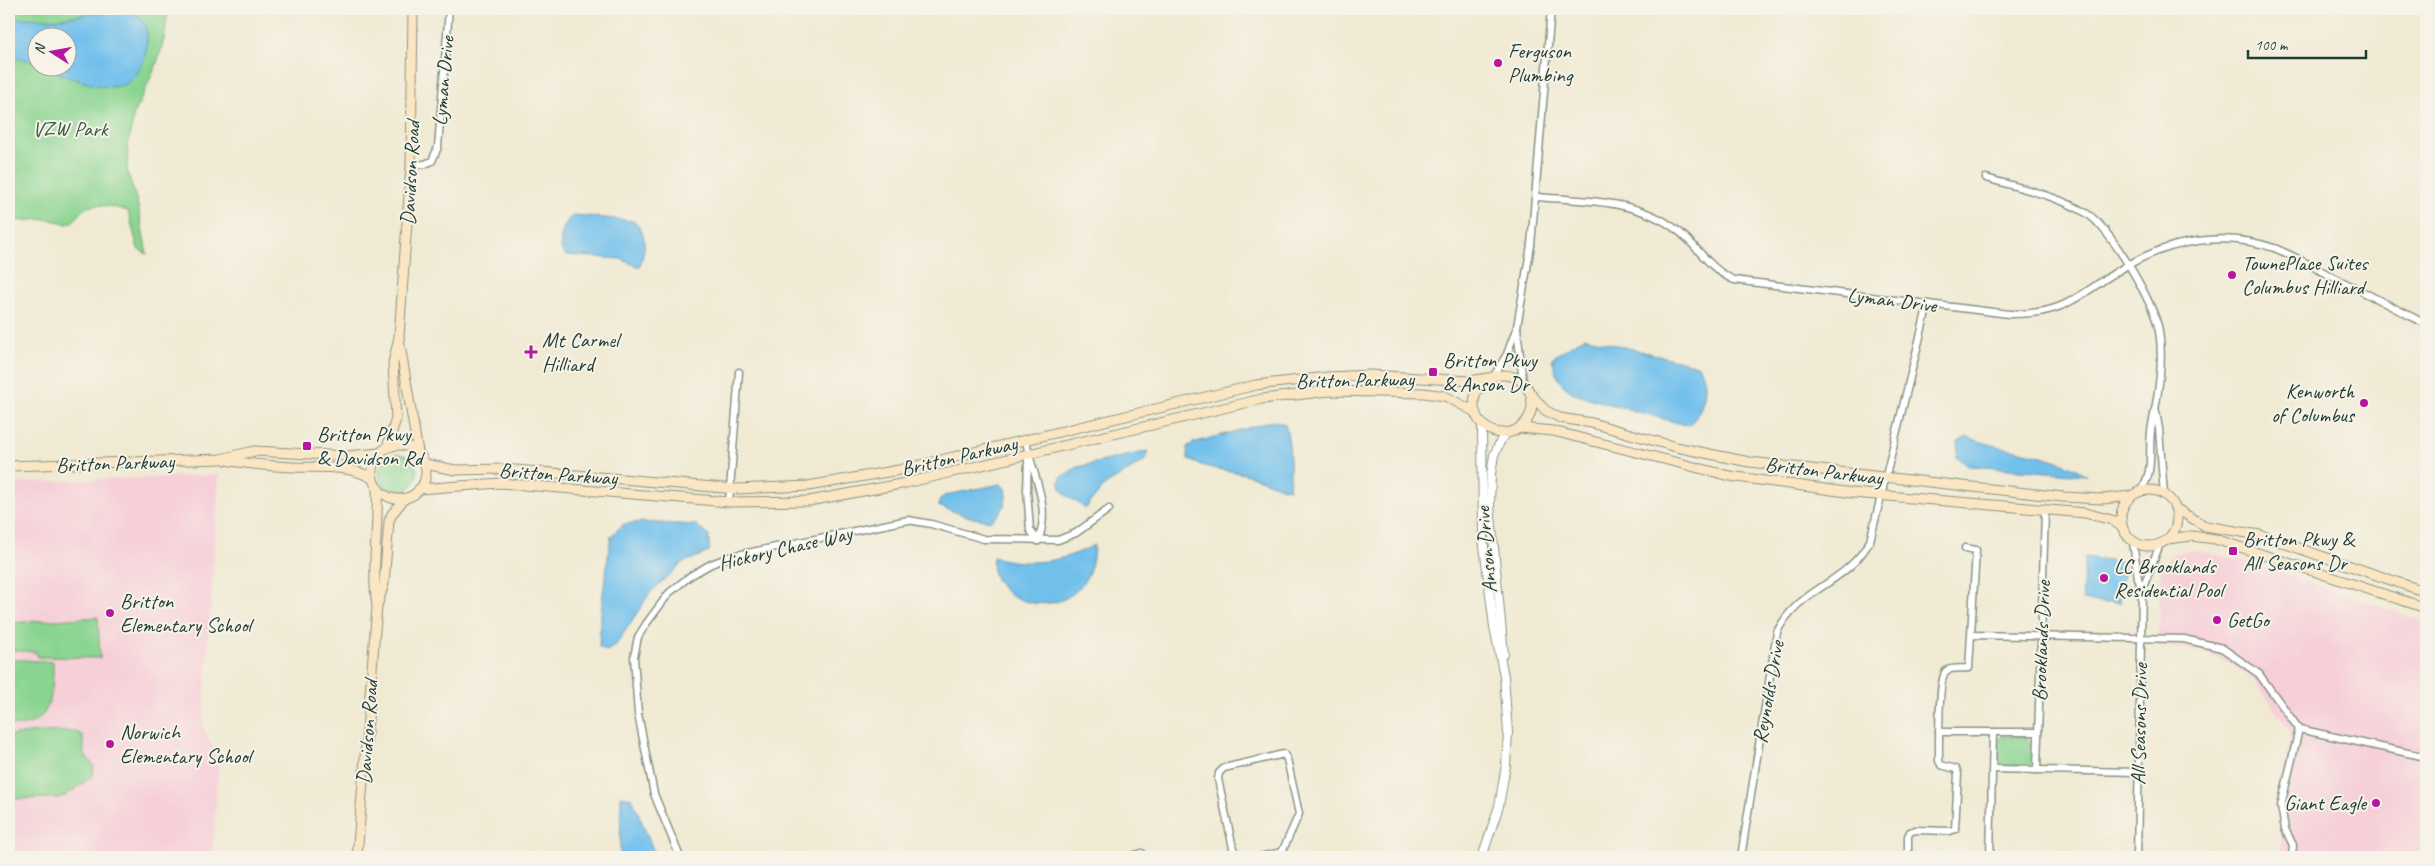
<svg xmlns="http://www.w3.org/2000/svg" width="2435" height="866" font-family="Caveat,sans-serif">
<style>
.built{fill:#f6cfd8}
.green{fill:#89d490;stroke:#548862;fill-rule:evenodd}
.water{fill:#71c0ec;stroke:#487e90}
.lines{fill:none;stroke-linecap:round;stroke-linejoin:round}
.minor-casing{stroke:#889484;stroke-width:9}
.tertiary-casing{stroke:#889484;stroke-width:10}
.secondary-casing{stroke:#889484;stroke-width:11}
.minor{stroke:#fff;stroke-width:6}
.tertiary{stroke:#fff;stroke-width:8}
.secondary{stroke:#fbe6c3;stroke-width:9}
.poi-dot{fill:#b5179e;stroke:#f7f3e8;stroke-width:2}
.labels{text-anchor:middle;stroke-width:4;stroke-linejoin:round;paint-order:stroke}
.poi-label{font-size:21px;fill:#1f3d34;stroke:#f7f3e8;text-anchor:start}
.street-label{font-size:21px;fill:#1f3d34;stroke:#f7f3e8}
.park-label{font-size:21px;fill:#345b46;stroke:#f7f3e8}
</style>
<rect width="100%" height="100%" fill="#f7f3e8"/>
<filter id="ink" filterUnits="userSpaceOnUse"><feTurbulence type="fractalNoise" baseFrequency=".02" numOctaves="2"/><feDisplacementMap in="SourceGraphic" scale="10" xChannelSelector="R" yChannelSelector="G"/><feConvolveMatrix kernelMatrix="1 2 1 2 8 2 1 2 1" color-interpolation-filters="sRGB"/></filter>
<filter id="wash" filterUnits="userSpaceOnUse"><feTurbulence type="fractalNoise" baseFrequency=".0096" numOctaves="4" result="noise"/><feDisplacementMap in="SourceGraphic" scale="20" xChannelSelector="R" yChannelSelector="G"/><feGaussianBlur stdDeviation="1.12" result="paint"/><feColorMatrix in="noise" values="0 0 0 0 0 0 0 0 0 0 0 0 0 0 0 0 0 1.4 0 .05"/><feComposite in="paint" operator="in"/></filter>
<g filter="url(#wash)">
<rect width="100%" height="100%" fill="#f0ead3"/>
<g class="built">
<polygon points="219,475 203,725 219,763 212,857 9,857 9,483"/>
<polygon points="2190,550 2241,559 2426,622 2426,857 2283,857 2281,855 2278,804 2291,732 2252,678 2235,666 2199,650 2158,647 2161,570 2173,554"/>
</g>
<g class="green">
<path d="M9,9h159l-4,31 -8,26 -22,48 -6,32 -1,25 10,30 10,53 -9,-5 -10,-38c-12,-3 -33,-10 -43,-2 -6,5 -10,13 -18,15l-19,-5 -39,2zM38,38h30v30h-30z"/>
<circle cx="398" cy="473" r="19"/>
<polygon points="98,617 100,658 38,657 35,652 9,650 9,623"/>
<path d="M9,659l44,3c0,21 1,54 -24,62 -6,2 -14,1 -20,1z"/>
<polygon points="75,731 83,736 84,754 94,766 93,776 65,796 57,798 13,799 12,780 9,780 9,736 36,732"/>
<polygon points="2002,736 2027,737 2032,746 2032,762 2029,765 2001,765 1997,761 1996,743"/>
</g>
<g class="water">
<path d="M119,10c6,1 13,1 18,5 20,14 8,62 -14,70 -19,7 -59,-9 -75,-17h20v-30h-30l-1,24 -28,-5v-39l45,1z"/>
<path d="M575,215l58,6c15,10 13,31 6,46l-18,-8 -56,-4c-9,-8 -2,-37 10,-40z"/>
<path d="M1584,337l113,28c15,15 7,47 -8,60l-7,-1 -105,-29c-17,-9 -21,-18 -25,-37z"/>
<path d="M1273,421l12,3c6,21 6,44 4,65 -15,-3 -26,-10 -41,-14 -20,-6 -42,-5 -60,-16l-1,-12 6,-4z"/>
<path d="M1967,437c38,15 84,14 119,38l-116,-9 -13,-8 1,-16z"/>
<path d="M1148,451l-2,9 -41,25 -20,24c-11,-12 -29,-12 -24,-32l17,-10z"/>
<path d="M1001,484l4,4c4,14 -3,25 -14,33l-18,-3 -35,-12 2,-7 6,-4z"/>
<polygon points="641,522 696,525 709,536 709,552 682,563 650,593 616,645 607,651 599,647 602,601 611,536 624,524"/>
<path d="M1094,545c-2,87 -111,65 -101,12 35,10 71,5 101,-12z"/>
<polygon points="2085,557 2124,562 2120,603 2108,601 2108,603 2082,600"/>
<polygon points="621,796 632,798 656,857 620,857"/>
</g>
</g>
<g filter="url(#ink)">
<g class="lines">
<defs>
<g id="minor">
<polyline points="411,165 425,164 432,161 438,147 449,9"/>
<path d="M1986,178c33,10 70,17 100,35 24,14 69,91 73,118 5,30 -1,65 -7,94 -5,24 4,45 -12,66"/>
<path d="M1536,197c48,4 101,2 141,33 21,16 32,39 57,50l275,34c61,1 71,-22 119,-49 44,-25 97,-34 146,-17 21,8 41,20 61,30 31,15 61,31 91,46"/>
<polyline points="1517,328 1523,383"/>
<polyline points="1494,376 1507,354 1517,327 1531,245 1551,9"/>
<polyline points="2156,411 2159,429 2164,495"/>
<path d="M1026,441c6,34 26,65 12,100"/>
<polyline points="1028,458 1027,490 1030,530 1038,541"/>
<polyline points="729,502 739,372"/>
<polyline points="2133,542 2138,578 2142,590 2137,857"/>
<polyline points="2142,590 2160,544"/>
<polyline points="1971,635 2184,639 2222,648 2259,674 2299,729 2426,757"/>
<polyline points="1939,732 2038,732"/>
<polyline points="1993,769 2138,772"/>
<polyline points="2037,770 2045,511"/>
<polyline points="680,857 654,794 638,714 634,657 638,637 646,624 669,593 690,576 711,564 732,556 908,520 931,524 984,539 1058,540 1076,533 1109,509"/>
<polyline points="1127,857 1142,853 1143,857"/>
<polyline points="1235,857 1218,779 1219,773 1224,768 1284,754 1287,759 1299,814 1282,852 1260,857"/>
<path d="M1741,857l36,-225c23,-46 68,-46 93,-91l58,-237"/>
<path d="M1908,857v-21l2,-4 5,-2 35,1 5,-2 3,-55 -2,-5 -15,-4 -2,-4c0,-14 -1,-83 7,-90 5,-4 16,-2 23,-3l7,-118 -11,-2"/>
<polyline points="1990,857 1993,732"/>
<polyline points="2292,857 2293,845 2285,829 2281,806 2299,729"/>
</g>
<g id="tertiary">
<polyline points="1504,654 1490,505 1491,474 1494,455 1501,440 1508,432"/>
<polyline points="1482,857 1499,806 1506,765 1508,733 1504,676 1494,627 1483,538 1482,423"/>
</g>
<g id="secondary">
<polyline points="399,339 418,452"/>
<circle cx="1503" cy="404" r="29"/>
<polyline points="1531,394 1545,410 1560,418 1592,423 1676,447 1749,462 2063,497 2102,499 2131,496"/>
<polyline points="1520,428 1553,431 1730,476 1853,493 2085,513 2112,520 2122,527"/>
<circle cx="399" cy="472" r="27"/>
<polyline points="387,447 396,419 393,363 399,337 411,165 413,9"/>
<path d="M226,460c22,4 43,6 66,7 27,1 55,-3 80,11"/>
<polyline points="425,464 455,470 503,469 553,473 736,489 808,486 899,470 1256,385 1327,377 1370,375 1470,381 1488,378"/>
<polyline points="9,466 220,459 254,451 347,456 379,453"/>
<polyline points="419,489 500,483 729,502 809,501 906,483 1262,399 1329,391 1424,393 1445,396 1475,412"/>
<circle cx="2149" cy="518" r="28"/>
<polyline points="2175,508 2205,526 2260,535 2426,592"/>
<polyline points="2168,539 2191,536 2215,539 2426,608"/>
<polyline points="378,603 384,584 389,521 392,514 405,498"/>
<path d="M357,857l20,-251c-6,-39 2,-79 0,-118"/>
</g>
</defs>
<use href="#minor" class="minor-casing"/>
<use href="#tertiary" class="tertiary-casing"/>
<use href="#secondary" class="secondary-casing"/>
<use href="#minor" class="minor"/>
<use href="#tertiary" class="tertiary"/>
<use href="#secondary" class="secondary"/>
</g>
</g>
<g class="poi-dot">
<circle cx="1498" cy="63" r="5"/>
<circle cx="2232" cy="275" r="5"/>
<path d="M528.5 344.5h5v5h5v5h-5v5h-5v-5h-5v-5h5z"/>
<rect x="1428" y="367" width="10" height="10" rx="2.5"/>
<circle cx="2364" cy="403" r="5"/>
<rect x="302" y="441" width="10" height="10" rx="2.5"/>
<rect x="2228" y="546" width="10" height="10" rx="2.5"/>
<circle cx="2104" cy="578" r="5"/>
<circle cx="110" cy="613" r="5"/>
<circle cx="2217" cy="620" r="5"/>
<circle cx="110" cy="744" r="5"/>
<circle cx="2376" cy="803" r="5"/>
</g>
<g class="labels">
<g class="poi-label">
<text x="1508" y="58">Ferguson<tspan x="1508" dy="24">Plumbing</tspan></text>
<text x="2242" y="270">TownePlace Suites<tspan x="2242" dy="24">Columbus Hilliard</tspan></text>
<text x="542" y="347">Mt Carmel<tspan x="542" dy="24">Hilliard</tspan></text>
<text x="1443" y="367">Britton Pkwy<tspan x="1443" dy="24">&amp; Anson Dr</tspan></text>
<text x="2354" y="398" text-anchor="end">Kenworth<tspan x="2354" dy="24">of Columbus</tspan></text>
<text x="317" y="441">Britton Pkwy<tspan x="317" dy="24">&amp; Davidson Rd</tspan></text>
<text x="2243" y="546">Britton Pkwy &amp;<tspan x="2243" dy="24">All Seasons Dr</tspan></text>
<text x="2114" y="573">LC Brooklands<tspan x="2114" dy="24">Residential Pool</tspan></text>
<text x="120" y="608">Britton<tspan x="120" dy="24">Elementary School</tspan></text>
<text x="2227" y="627">GetGo</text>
<text x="120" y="739">Norwich<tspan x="120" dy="24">Elementary School</tspan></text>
<text x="2366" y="810" text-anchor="end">Giant Eagle</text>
</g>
<g class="street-label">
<text transform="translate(443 81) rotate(-85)" y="7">Lyman Drive</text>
<text transform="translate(410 173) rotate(-87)" y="7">Davidson Road</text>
<text transform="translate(1892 300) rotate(7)" y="7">Lyman Drive</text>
<text transform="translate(1355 380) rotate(-1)" y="7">Britton Parkway</text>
<text transform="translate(959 456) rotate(-13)" y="7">Britton Parkway</text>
<text transform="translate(115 463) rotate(-2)" y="7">Britton Parkway</text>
<text transform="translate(1824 471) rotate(7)" y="7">Britton Parkway</text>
<text transform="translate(558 474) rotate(4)" y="7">Britton Parkway</text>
<text transform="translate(785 548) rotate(-13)" y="7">Hickory Chase Way</text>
<text transform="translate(1486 550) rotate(-95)" y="7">Anson Drive</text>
<text transform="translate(2041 641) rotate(-88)" y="7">Brooklands Drive</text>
<text transform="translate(1768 692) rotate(-80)" y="7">Reynolds Drive</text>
<text transform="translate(2139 724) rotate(-89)" y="7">All Seasons Drive</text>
<text transform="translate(367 732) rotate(-86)" y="7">Davidson Road</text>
</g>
<g class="park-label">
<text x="70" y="136">VZW Park</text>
</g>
</g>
<rect width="2435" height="866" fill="none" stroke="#f7f3e8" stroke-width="30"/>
<g transform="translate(52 52) rotate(281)"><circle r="24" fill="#f7f3e8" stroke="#a1aaa0"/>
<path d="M0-4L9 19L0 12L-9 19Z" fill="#b5179e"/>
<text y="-8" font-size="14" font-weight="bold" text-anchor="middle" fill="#1f3d34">N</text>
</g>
<path d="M2248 50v8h118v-8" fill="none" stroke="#1f3d34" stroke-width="2.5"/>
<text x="2255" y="50" font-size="15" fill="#1f3d34" stroke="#f7f3e8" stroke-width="4" paint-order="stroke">100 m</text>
</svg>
